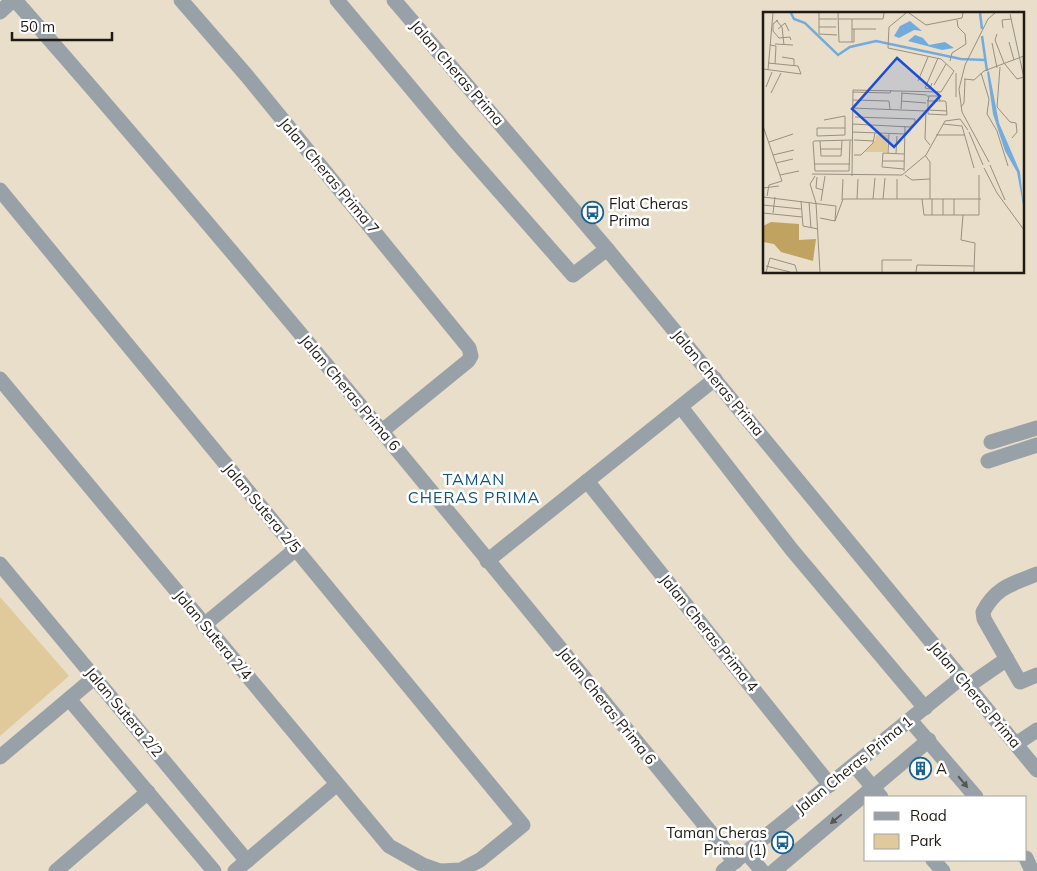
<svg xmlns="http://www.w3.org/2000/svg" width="1037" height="871" font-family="Mulish,sans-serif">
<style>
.green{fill:#e0ca9b}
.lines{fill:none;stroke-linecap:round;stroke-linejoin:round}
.minor{stroke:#99a1a8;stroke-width:15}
.oneway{fill:#565757}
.labels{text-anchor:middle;stroke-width:5;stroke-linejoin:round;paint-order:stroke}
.street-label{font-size:15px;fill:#1f1b14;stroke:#fff}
.poi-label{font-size:15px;fill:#1f1b14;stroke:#fff;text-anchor:start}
.neighbourhood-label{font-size:16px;letter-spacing:1px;fill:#0e5382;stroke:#fff}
.inset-river{fill:none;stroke:#73acdc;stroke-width:2.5}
.inset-road{fill:none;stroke:#989081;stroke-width:1}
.view{fill:#1d4ed8;fill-opacity:0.15;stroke:#1d4ed8;stroke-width:2.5}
.inset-edge{fill:none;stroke:#1f1b14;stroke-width:2.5}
</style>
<rect width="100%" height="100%" fill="#e8dec9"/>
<polygon class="green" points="0,597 69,676 0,736"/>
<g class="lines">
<g class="minor">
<path d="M15,0c247,281 483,572 720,862"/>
<polyline points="181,0 247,76 469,348 471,356 468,361 382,431"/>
<polyline points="337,0 456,142 573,275 607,249"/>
<polyline points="394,0 607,249 1037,770"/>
<polyline points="0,12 13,0"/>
<polyline points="0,190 523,825 480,860 461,870 441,871"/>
<polyline points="0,379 389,846 423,865 440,871"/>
<polyline points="681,407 792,550 925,708"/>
<polyline points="991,442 1037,428"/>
<polyline points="988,461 1037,445"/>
<polyline points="587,481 830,785"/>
<polyline points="487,561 715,379"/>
<polyline points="0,564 247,861"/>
<path d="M1037,574c-25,10 -41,13 -54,38l1,7 36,63 17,-7"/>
<polyline points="204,625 296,549"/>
<polyline points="968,686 1007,659"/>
<polyline points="69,699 214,871"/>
<polyline points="910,720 976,797"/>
<polyline points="1016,744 1037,730"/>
<polyline points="0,757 95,677"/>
<polyline points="854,765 881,797"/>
<polyline points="746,852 762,871"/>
<polyline points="1026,858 1032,871"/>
<polyline points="933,860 943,871"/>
<polyline points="56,871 148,792"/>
<polyline points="235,871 337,784"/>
<polyline points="723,871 961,678"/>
<polyline points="774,871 929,740"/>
</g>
</g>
<defs><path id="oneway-solid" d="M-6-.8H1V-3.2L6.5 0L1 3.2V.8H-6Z" transform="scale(1.25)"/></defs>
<g class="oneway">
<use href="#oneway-solid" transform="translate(963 782) rotate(50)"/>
<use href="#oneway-solid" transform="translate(836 819) rotate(140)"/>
</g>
<defs>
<symbol id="bus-ring" viewBox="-11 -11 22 22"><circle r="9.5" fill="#fff" stroke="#176195" stroke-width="1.5"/><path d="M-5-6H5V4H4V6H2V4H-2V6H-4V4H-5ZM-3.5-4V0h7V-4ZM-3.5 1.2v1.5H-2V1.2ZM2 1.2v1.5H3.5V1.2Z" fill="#176195"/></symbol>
<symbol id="building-ring" viewBox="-11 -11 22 22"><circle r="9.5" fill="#fff" stroke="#176195" stroke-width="1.5"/><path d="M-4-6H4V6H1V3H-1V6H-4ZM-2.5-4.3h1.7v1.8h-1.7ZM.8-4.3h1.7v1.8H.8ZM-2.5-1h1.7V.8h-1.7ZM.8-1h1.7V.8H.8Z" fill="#176195"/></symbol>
</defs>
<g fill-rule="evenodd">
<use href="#bus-ring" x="580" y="200" width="25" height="25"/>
<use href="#building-ring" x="908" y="756" width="25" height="25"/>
<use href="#bus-ring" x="770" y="830" width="25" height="25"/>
</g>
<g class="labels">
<g class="street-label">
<text transform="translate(457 73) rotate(49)" y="5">Jalan Cheras Prima</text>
<text transform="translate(329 176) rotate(50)" y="5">Jalan Cheras Prima 7</text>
<text transform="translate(718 383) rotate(50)" y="5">Jalan Cheras Prima</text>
<text transform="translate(350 393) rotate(50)" y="5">Jalan Cheras Prima 6</text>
<text transform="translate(262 508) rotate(50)" y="5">Jalan Sutera 2/5</text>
<text transform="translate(709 633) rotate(51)" y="5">Jalan Cheras Prima 4</text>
<text transform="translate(213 635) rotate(50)" y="5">Jalan Sutera 2/4</text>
<text transform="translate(975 695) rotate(50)" y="5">Jalan Cheras Prima</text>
<text transform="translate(607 706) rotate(51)" y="5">Jalan Cheras Prima 6</text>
<text transform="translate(124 712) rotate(50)" y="5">Jalan Sutera 2/2</text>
<text transform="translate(854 765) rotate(-39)" y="5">Jalan Cheras Prima 1</text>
</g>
<g class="poi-label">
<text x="609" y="209">Flat Cheras<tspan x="609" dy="17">Prima</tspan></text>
<text x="936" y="774">A</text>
<text x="767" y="838" text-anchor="end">Taman Cheras<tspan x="767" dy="17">Prima (1)</tspan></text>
</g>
<g class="neighbourhood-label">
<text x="474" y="485">TAMAN<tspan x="474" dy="18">CHERAS PRIMA</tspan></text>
</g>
</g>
<g transform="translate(763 12)">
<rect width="261" height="261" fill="#e8dec9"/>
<path d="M113,123h12l-1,17h-22l10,-11z" fill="#e0ca9b"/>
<path d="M8,210l28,2v16l17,-1 -3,22 -32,-9 -7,-8 -11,-2v-16z" fill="#c1a361"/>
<path d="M147,9l12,10 -8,-1 -15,8 -5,-2 6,-10zM152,23l8,3 6,7 16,-3 9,6 -12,2 -34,-9zM226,59l10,52 21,49 4,38 -7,-38 -12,-21 -12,-37 -6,-42z" fill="#73acdc"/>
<path class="inset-river" d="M28,1l3,6 11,4 33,32 12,-8 26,-6 85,18 24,1M217,1l2,16M219,24l5,35"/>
<path class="inset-road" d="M56,1v21l18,1M75,1l1,29h15v-13M143,1l-17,14 -1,21 53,11 13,12M146,1l17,12 36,-7 1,-5M247,2l14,64M56,7h18M75,7h45l1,-6M89,7v23M13,8l6,7 2,18M15,8l-5,4v7l6,7 11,-1 1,3M56,15h17M240,16l-1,-8 9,-1M15,17l7,-6 4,8M89,17h24M234,22l-2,6 9,23 13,16 7,-2M246,30l5,18M229,31l5,25M12,32l18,1M7,33l6,1 -1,18M19,45l12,2v6M187,49l2,-8 14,-9 -1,-10 -7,-7 -1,-7M237,55l-3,40 13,15 6,1 1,9 -5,6M0,57l38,5 -3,-8 -30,-3M5,58l5,-57M193,61v24M218,61l8,26 -2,15 10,17 11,35M201,67l10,1 10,-9 40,-15M155,69l10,-24M169,71l-2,6 -5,-1 13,-30M171,73l12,-21M3,75l6,-15M90,80l37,1 1,-3M8,81l10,-20M138,81l26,2M164,84h12l1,5M90,88l36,1 1,8M164,88l1,1h17l1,1 1,13 -19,-1v-13l1,-5M138,89l25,2M198,95l3,-4 1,-24M89,96l74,3M138,97l1,-16M163,98l-1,29 5,6M165,98l19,1M61,108l21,-4v19l-28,1v-8h28M89,112l58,3 5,-4v-4l-60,-2M180,112l19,2 12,42M0,114l19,55 -13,4 -2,11M89,120l53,2M206,120l14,33M173,123h29M91,128l20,1M57,129l1,15h20l1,-15M87,129l-1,30h-34l-2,-29 1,-1 38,-1M6,130l24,-8M57,137h22M125,141l1,-19M133,141l1,-17M10,143l21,-5M91,143h7l12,-12 2,-10M162,143l5,7v37M120,149h21M226,150l-27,-50 -3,-23 6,-24 23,-46 7,-6M13,151l17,-4M51,152h36M227,153l15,35M221,156l13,25 27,37M141,157l-22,-2 1,-14 21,1M141,159l1,-45M49,162l90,1 24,-20 19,-34 15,-2 8,11M17,163l19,-4M142,163l7,5 18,-1M52,164l-5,8 6,19 4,69M89,164l1,-86 88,2 13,-21M54,165l-1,11 7,2M134,167v20M0,176l16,-2M0,185l73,9 -1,15M94,187l1,-20M110,187l2,-21M120,187l2,-21M159,187l2,16h55v-40M79,188l1,-21M38,189l2,25 15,3M58,189l4,-25M46,190l2,26M0,193l38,4M0,201l39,4M10,201l2,-16M169,203v-16M180,203v-16M191,203v-16M200,203l-2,25 14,3 -1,29M57,206l15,3M72,209l8,-22h138M3,254l24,6M3,260l4,-14 25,7 2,7M119,260v-12h30M153,260l1,-7 57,1"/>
<path class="view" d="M134,46l43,38 -46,51 -42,-38z"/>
<rect width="261" height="261" class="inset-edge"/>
</g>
<rect x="864" y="796" width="162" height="65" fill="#ffffff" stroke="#a5a4a1"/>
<rect x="874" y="812" width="25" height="8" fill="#99a1a8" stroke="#a5a4a1"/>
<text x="910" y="821" font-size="15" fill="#1f1b14">Road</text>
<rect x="874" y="834" width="25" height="15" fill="#e0ca9b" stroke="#a5a4a1"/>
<text x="910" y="846" font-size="15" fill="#1f1b14">Park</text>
<path d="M12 32v8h100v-8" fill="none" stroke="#1f1b14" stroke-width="2.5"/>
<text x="20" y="32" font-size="15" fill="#1f1b14" stroke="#ffffff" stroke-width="4" paint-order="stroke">50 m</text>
</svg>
